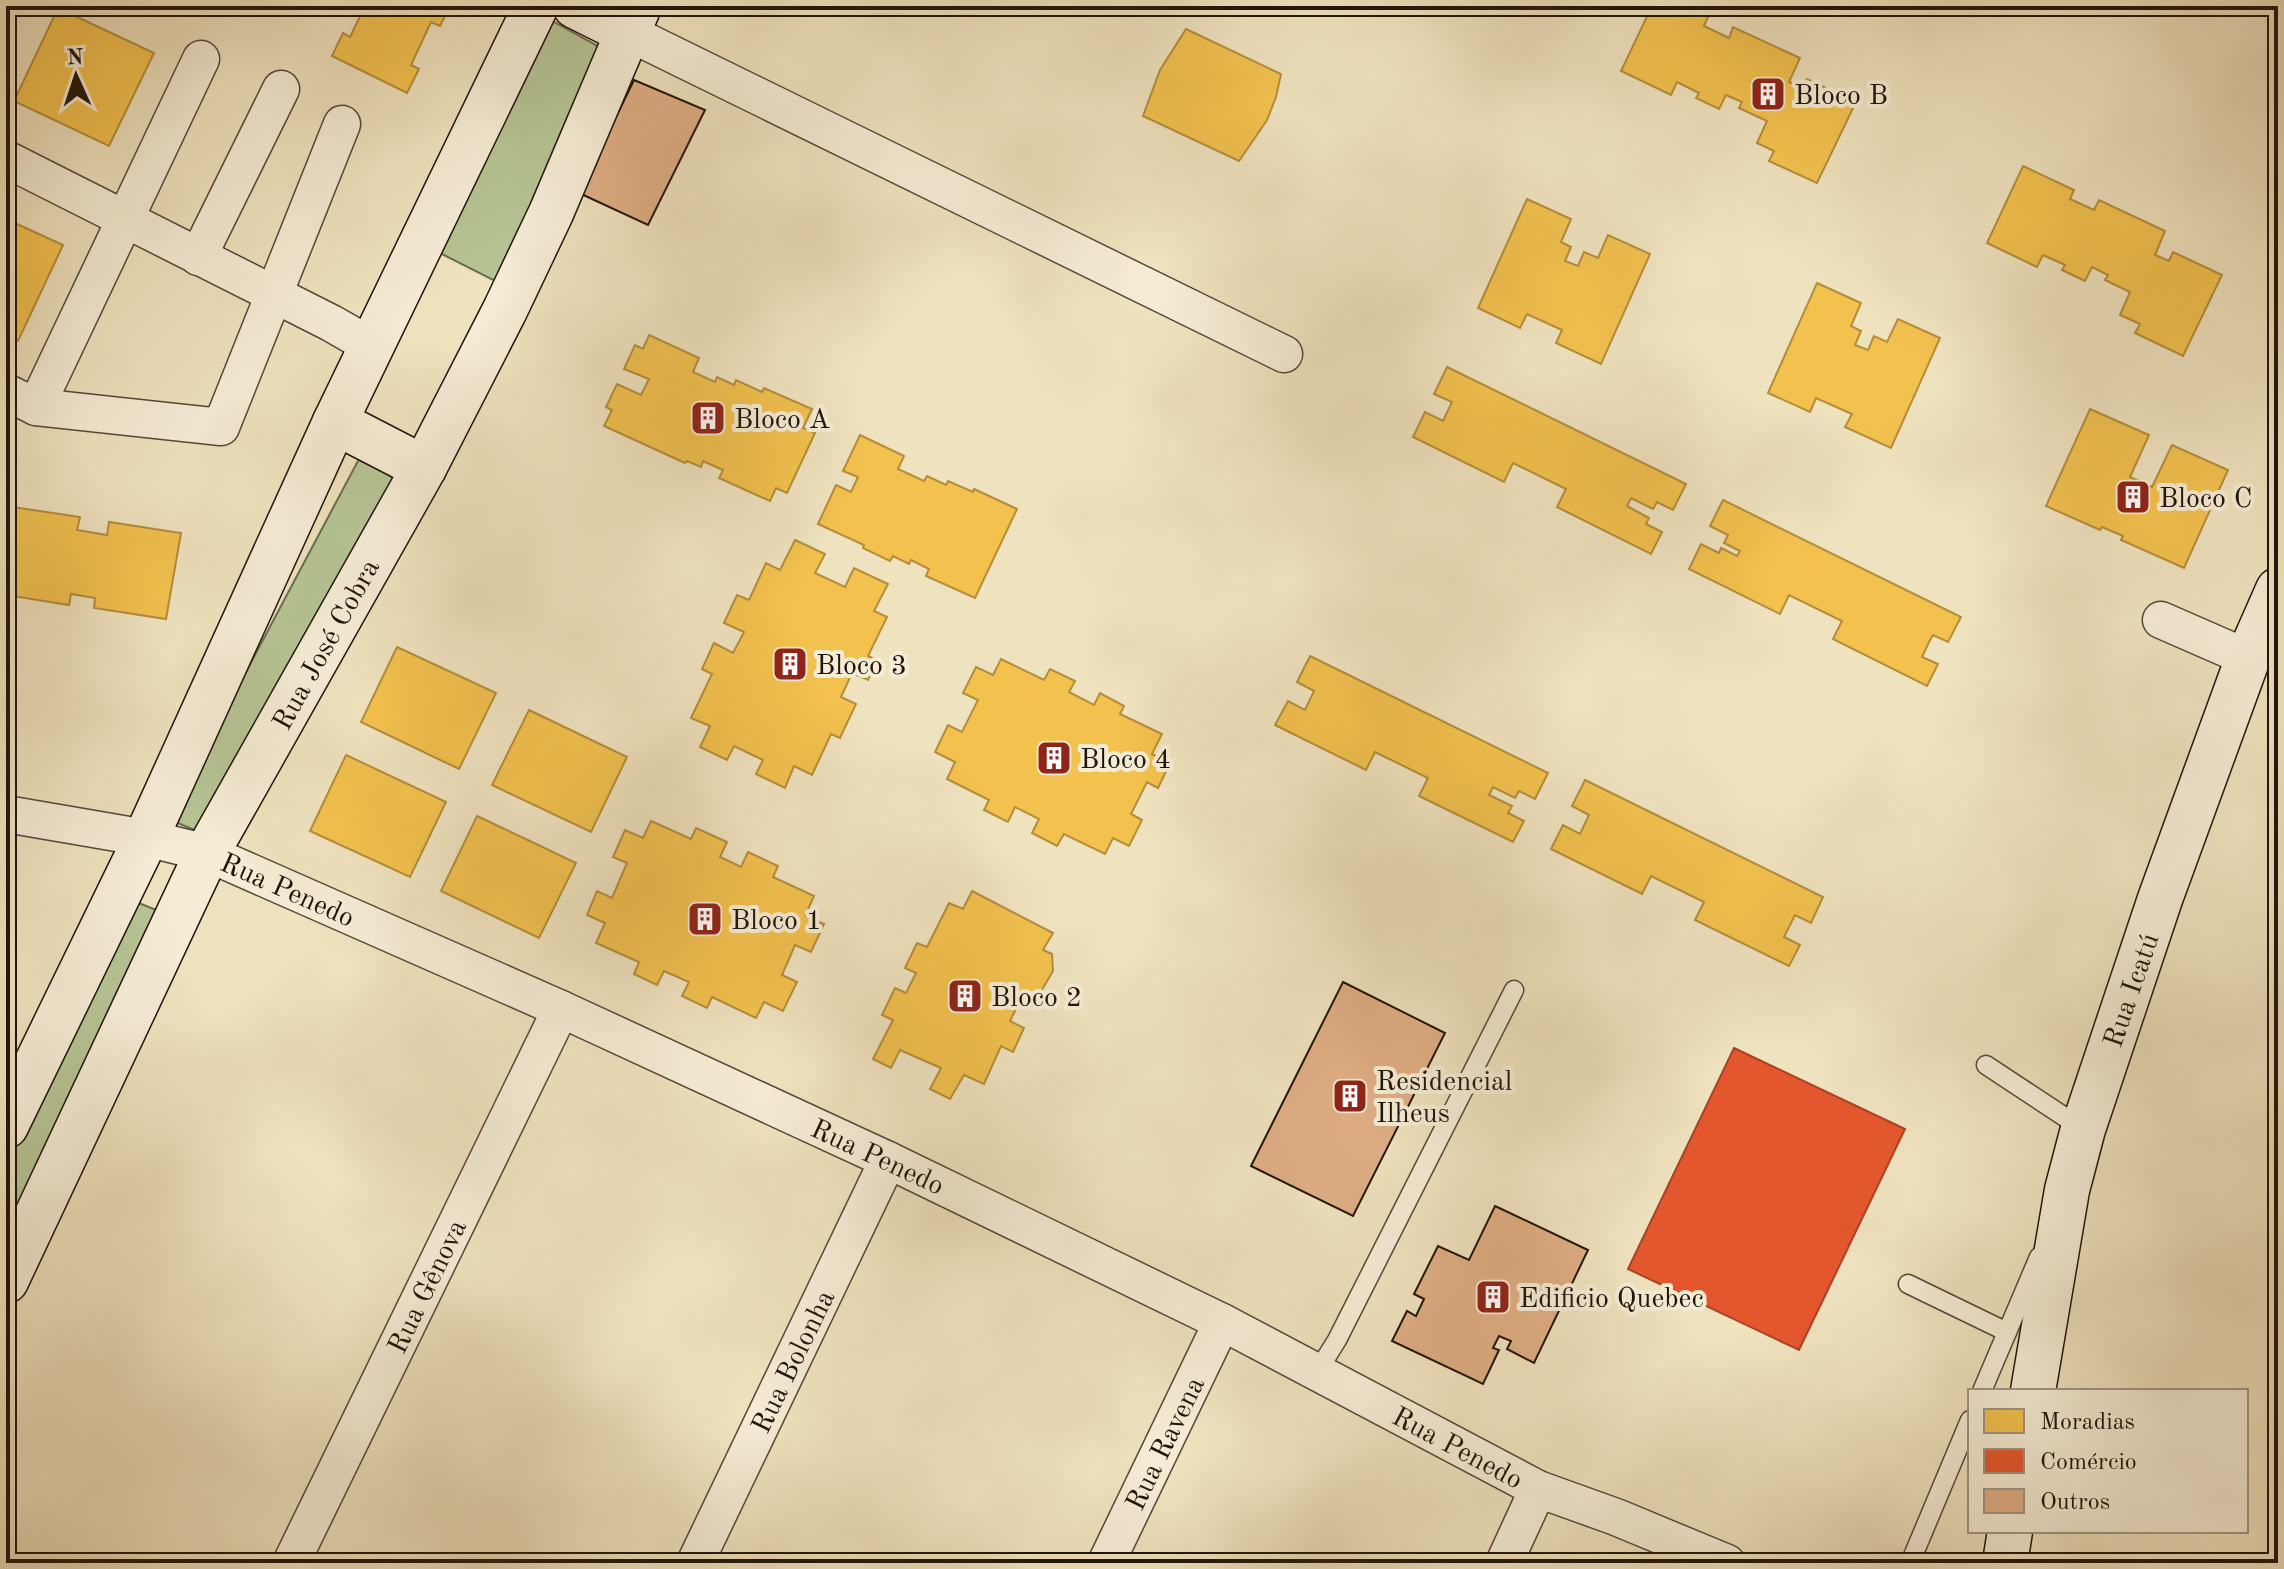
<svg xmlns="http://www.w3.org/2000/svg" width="2284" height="1569" font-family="'Old Standard TT',serif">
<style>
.green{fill:#b6c494;stroke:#6a6c4f;stroke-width:2}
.homes{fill:#f2c14e;stroke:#b38d3a;stroke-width:2}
.shops{fill:#e4572e;stroke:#a94323;stroke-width:2}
.building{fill:#dfad83;stroke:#1f150a;stroke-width:2}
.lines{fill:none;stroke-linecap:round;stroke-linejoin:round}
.lane-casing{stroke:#534837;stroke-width:21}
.street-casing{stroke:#534837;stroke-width:39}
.secondary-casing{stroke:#1f150a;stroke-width:47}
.lane{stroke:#f5ecd5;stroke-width:18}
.street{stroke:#f5ecd5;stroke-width:36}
.secondary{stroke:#f5ecd5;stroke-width:44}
.labels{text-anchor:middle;stroke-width:8;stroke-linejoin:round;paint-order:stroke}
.poi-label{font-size:28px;fill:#1f150a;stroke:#f5ecd5;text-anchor:start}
.street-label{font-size:28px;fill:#1f150a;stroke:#f5ecd5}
</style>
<rect width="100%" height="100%" fill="#efe2be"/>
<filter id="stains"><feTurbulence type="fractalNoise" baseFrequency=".0025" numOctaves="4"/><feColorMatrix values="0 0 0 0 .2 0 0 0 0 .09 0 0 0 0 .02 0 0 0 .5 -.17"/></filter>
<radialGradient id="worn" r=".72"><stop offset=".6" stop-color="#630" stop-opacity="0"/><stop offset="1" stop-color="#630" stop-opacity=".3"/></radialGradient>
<g class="green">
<polygon points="538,13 601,48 499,283 432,249"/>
<polygon points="359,459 399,476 204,834 168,819"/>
<polygon points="129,899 166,914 6,1257 6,1166"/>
</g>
<g class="homes">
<polygon points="365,6 450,6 440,26 431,22 411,65 419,69 407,93 332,56 343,33 350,37"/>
<polygon points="1652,6 1684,6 1708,17 1704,26 1729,38 1733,27 1800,58 1789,82 1803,88 1807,79 1856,102 1817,183 1769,161 1774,151 1757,143 1767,121 1739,108 1742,102 1726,95 1719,109 1696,98 1699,93 1677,82 1671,95 1621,71"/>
<polygon points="58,8 154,53 109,146 14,101"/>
<polygon points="1186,29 1281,74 1276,97 1267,120 1239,161 1143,116 1160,70"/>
<polygon points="2023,166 2074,190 2070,199 2094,210 2099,200 2165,231 2155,255 2169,261 2173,252 2222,275 2183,356 2135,333 2140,324 2120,315 2130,292 2105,280 2108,275 2092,267 2085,281 2062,270 2065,265 2043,255 2037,267 1987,243"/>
<polygon points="1527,199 1571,219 1561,242 1571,247 1565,261 1578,266 1584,252 1598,258 1608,235 1650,254 1601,364 1556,343 1562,330 1527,314 1520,328 1478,308"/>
<polygon points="6,219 63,245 18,341 6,335"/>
<polygon points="1817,283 1861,303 1851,326 1861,331 1855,345 1868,350 1874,336 1887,342 1898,319 1940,338 1891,448 1845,427 1852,414 1816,398 1810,412 1768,393"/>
<polygon points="649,335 699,358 693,372 715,382 717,377 734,385 736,380 762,392 764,388 812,409 803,428 815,433 787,493 776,488 770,501 719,478 723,470 703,461 701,467 687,461 685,463 604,426 612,410 606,407 617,384 641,395 649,379 624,369 635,345 643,349"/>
<polygon points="1447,367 1686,484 1673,510 1657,502 1653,509 1631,498 1627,506 1649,518 1646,524 1662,532 1651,554 1557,507 1566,489 1513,463 1504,482 1413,437 1425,412 1443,421 1452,402 1434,394"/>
<polygon points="2090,409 2149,435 2130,477 2152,487 2172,445 2228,470 2184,568 2121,540 2123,536 2102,527 2100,530 2046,506"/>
<polygon points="860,435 904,456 898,469 924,481 927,476 946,485 948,481 973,492 974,489 1017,509 975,598 926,576 929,569 911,560 909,564 893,556 890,561 863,548 864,545 818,524 836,485 851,492 858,477 843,471"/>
<polygon points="1723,500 1961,617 1948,642 1933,635 1929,642 1922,657 1938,664 1927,686 1833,639 1842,621 1789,595 1780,614 1689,569 1701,544 1719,553 1721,548 1737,556 1740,551 1724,543 1728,535 1710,526"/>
<polygon points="6,506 80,517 77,530 107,535 109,522 181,533 166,619 94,608 95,598 71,594 69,605 6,595"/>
<polygon points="795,540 825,554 815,573 845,587 854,568 888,584 874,611 887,617 868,656 877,660 868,680 852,673 841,697 856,704 840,738 831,734 812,775 794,766 785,788 756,774 763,760 734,746 727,760 700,747 710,726 691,718 712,674 702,669 714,643 733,653 744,632 724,623 737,595 749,600 766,563 780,570"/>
<polygon points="397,647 496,693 459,769 361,722"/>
<polygon points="1310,656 1548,773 1535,799 1519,791 1515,798 1493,787 1489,795 1512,806 1508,813 1524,821 1513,842 1419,796 1428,778 1375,752 1366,770 1275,725 1288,701 1305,710 1314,691 1297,682"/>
<polygon points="1001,659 1044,680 1050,669 1075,681 1069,692 1094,705 1100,693 1124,706 1120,714 1162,734 1152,754 1170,763 1158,788 1147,782 1131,814 1142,820 1129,846 1113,838 1105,854 1064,834 1057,846 1032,833 1039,819 1015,807 1008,822 984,810 989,800 947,779 955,762 935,752 948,725 962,732 978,700 963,693 976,667 993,675"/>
<polygon points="529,710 627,757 591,832 492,785"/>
<polygon points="346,755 446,802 410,877 310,831"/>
<polygon points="1585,780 1823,897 1811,923 1795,915 1784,937 1800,945 1789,966 1695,920 1704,902 1651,876 1642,894 1551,849 1563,825 1580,834 1589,815 1572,806"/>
<polygon points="477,816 576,863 539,938 441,891"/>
<polygon points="651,821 691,839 696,828 727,842 720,857 741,867 748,852 778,866 773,877 814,896 805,916 824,924 811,952 795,945 782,975 797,982 783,1011 764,1002 756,1018 712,997 707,1008 682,996 689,982 664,971 657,985 634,974 639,962 596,943 605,923 587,915 597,891 612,898 627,863 613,857 625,830 643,838"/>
<polygon points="972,891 1053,933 1043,950 1052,954 1053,971 1033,1005 1021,999 1010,1021 1024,1028 1013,1052 1001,1046 984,1084 964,1075 950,1099 930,1089 941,1068 900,1050 891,1068 873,1059 893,1020 882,1015 895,988 906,993 916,973 905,968 917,943 927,947 949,903 963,909"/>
</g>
<polygon class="shops" points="1734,1048 1905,1129 1799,1350 1628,1269"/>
<g class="building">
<polygon points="634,80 705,110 648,225 579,193"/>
<polygon points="1343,982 1445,1033 1353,1216 1251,1166"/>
<polygon points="1495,1206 1588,1250 1534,1363 1507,1349 1511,1341 1499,1336 1493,1348 1499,1350 1483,1384 1392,1341 1407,1311 1416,1316 1424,1299 1414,1294 1438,1246 1469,1260"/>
</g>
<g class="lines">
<defs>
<g id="lane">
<polyline points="1986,1065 2083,1129"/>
<polyline points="1908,1284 2007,1332"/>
<polyline points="1317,1372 1337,1340 1514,990"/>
<polyline points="1982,1391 2039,1257"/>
<polyline points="1910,1563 1970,1420"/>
</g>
<g id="street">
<polyline points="627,32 1284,354"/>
<polyline points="6,159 331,323 373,347"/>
<polyline points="198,257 281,89"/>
<polyline points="6,392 36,407 221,427 342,124"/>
<polyline points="36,407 201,59"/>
<polyline points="2161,620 2248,658"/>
<polyline points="6,814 146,838 207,853 561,1009 888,1160 1222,1322 1538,1489 1616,1517 1727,1563"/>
<polyline points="291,1563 561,1009"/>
<polyline points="695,1563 888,1160"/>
<polyline points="1106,1563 1222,1322"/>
<polyline points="1504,1563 1538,1489"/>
</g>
<g id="secondary">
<polyline points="575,6 627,32"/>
<polyline points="335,422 424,468"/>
<polyline points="6,1126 146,838 335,422 536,6"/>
<polyline points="6,1281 207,853 424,468 505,310 551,213 639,6"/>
<polyline points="2033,1391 2067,1190 2083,1129 2160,899 2248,658 2278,590"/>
<polyline points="2005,1563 2010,1531"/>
</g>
</defs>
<use href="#lane" class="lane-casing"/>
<use href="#street" class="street-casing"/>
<use href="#secondary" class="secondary-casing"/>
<use href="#lane" class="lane"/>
<use href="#street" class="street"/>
<use href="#secondary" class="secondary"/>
</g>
<defs>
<symbol id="building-square" viewBox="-11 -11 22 22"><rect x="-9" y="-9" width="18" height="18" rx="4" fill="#8f2418" stroke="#f5ecd5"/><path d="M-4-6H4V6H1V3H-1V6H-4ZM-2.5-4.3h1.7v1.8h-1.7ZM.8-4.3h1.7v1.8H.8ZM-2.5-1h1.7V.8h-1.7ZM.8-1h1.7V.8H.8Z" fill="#fff"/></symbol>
</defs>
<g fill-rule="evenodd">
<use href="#building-square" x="1748" y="74" width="40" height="40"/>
<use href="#building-square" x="688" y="398" width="40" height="40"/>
<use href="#building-square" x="2113" y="477" width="40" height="40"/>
<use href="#building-square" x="770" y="644" width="40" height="40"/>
<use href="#building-square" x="1034" y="738" width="40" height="40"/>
<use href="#building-square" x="685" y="899" width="40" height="40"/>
<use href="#building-square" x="945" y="976" width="40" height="40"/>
<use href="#building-square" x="1330" y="1076" width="40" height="40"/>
<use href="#building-square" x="1473" y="1277" width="40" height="40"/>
</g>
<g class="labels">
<g class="poi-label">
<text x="1794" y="104">Bloco B</text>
<text x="734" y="428">Bloco A</text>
<text x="2159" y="507">Bloco C</text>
<text x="816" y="674">Bloco 3</text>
<text x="1080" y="768">Bloco 4</text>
<text x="731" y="929">Bloco 1</text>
<text x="991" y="1006">Bloco 2</text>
<text x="1376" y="1090">Residencial<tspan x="1376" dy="32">Ilheus</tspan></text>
<text x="1519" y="1307">Edificio Quebec</text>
</g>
<g class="street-label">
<text transform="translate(325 644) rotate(-61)" y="10">Rua José Cobra</text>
<text transform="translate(288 889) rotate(24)" y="10">Rua Penedo</text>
<text transform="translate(2130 990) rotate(-71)" y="10">Rua Icatú</text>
<text transform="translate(878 1156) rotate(25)" y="10">Rua Penedo</text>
<text transform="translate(426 1286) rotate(-64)" y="10">Rua Gênova</text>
<text transform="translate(792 1361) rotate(-64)" y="10">Rua Bolonha</text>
<text transform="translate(1164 1443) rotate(-64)" y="10">Rua Ravena</text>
<text transform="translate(1458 1447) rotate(28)" y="10">Rua Penedo</text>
</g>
</g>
<rect width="2284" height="1569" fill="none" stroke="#efe2be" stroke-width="32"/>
<rect x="8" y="8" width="2268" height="1553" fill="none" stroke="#1f150a" stroke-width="4"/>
<rect x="16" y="16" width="2252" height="1537" fill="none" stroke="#1f150a" stroke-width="2"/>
<rect x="1968" y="1389" width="280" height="144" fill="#f5ecd5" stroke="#9f9684" stroke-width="2"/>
<rect x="1984" y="1409" width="40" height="24" fill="#f2c14e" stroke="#9f9684" stroke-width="2"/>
<text x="2040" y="1429" font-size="24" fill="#1f150a">Moradias</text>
<rect x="1984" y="1449" width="40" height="24" fill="#e4572e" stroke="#9f9684" stroke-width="2"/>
<text x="2040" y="1469" font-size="24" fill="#1f150a">Comércio</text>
<rect x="1984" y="1489" width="40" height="24" fill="#dfad83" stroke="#9f9684" stroke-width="2"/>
<text x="2040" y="1509" font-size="24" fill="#1f150a">Outros</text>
<g transform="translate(76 76) rotate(357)" stroke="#f5ecd5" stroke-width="6" paint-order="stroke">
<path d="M0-6L14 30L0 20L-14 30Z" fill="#1f150a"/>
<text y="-12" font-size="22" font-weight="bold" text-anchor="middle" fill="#1f150a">N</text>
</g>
<rect width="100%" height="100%" filter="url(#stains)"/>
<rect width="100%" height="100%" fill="url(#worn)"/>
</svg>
